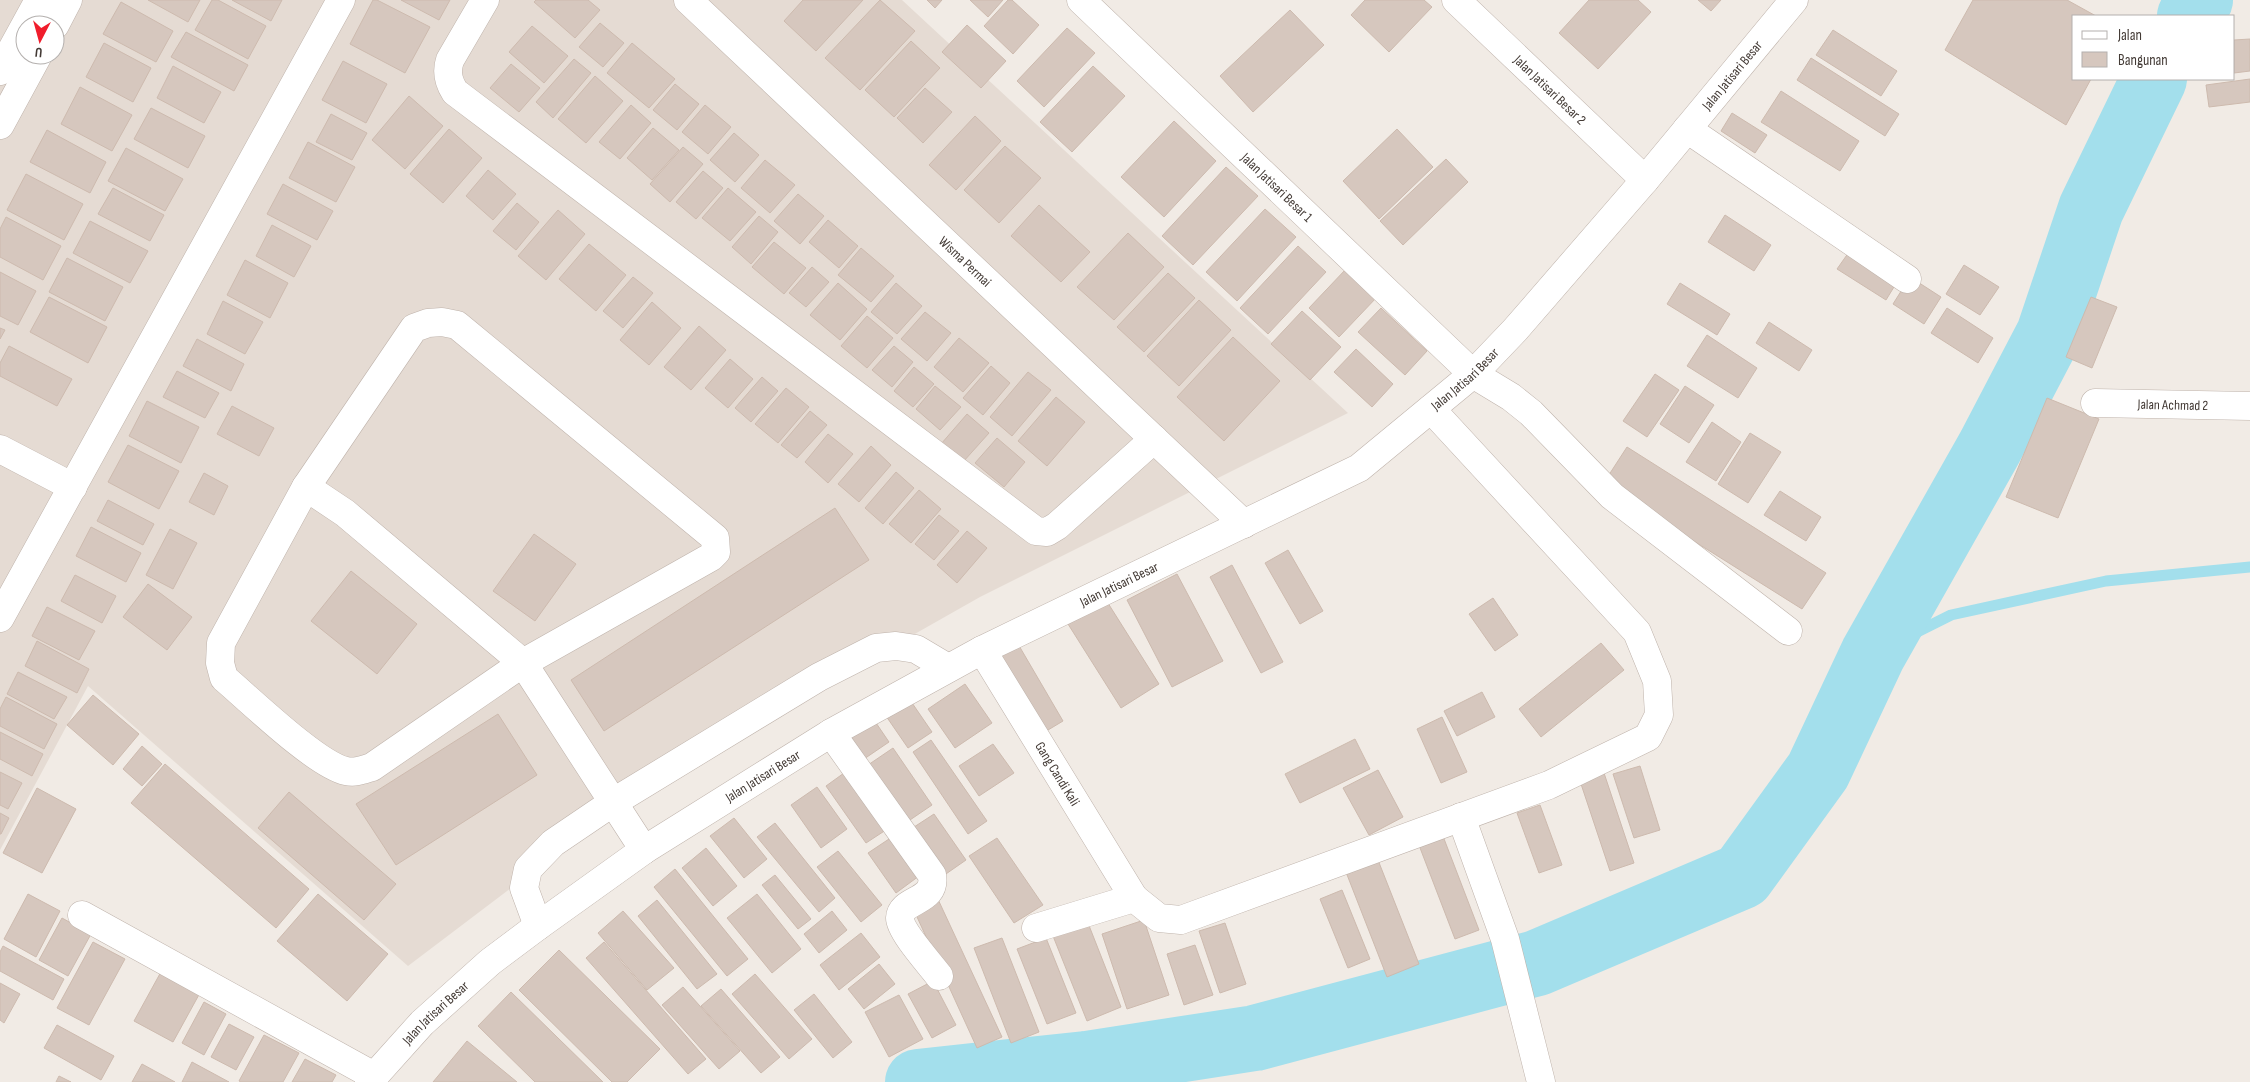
<svg xmlns="http://www.w3.org/2000/svg" width="2250" height="1082" font-family="'Sofia Sans Condensed',sans-serif">
<style>
.residential{fill:#e5dbd3;fill-rule:evenodd}
.lines{fill:none;stroke-linecap:round;stroke-linejoin:round}
.stream{stroke:#a3dfec;stroke-width:11}
.river{stroke:#a3dfec;stroke-width:66}
.building{fill:#d6c7be;stroke:#cdbaae}
.minor-casing{stroke:#bfb3ab;stroke-width:29}
.tertiary-casing{stroke:#bfb3ab;stroke-width:29}
.minor{stroke:#fff;stroke-width:28}
.tertiary{stroke:#fff;stroke-width:28}
.labels{text-anchor:middle;stroke-width:4;stroke-linejoin:round;paint-order:stroke}
.street-label{font-size:14px;fill:#433a35;stroke:#fff}
</style>
<rect width="100%" height="100%" fill="#f1ebe5"/>
<path class="residential" d="M0,0h902l446,413 -368,184 -337,191 -235,178 -320,-280 -88,164zM25,25h30v30h-30z"/>
<g class="lines">
<polyline class="stream" points="1873,654 1951,615 2106,581 2250,567"/>
<g class="river">
<polyline points="2190,16 2200,0"/>
<polyline points="918,1082 1086,1064 1255,1038 1537,963 1742,876 1818,771 1873,654 1990,447 2049,334 2091,209 2154,79"/>
</g>
</g>
<g class="building">
<polygon points="148,0 200,0 188,22"/>
<polygon points="212,0 218,0 266,26 248,59 195,30"/>
<polygon points="232,0 282,0 271,21"/>
<polygon points="373,0 377,0 430,27 405,73 350,44"/>
<polygon points="401,0 450,0 439,20"/>
<polygon points="536,0 588,0 600,10 575,38 534,2"/>
<polygon points="803,0 863,0 816,51 784,21"/>
<polygon points="880,0 915,31 860,90 825,58"/>
<polygon points="927,0 942,0 935,8"/>
<polygon points="970,0 1003,0 988,17"/>
<polygon points="1008,0 1012,0 1039,25 1013,54 984,26"/>
<polygon points="1365,0 1424,0 1432,7 1389,52 1351,15"/>
<polygon points="1589,0 1638,0 1651,12 1598,69 1559,33"/>
<polygon points="1698,0 1721,0 1711,11"/>
<polygon points="1973,0 2067,0 2096,16 2074,16 2074,79 2091,79 2066,125 1945,50"/>
<polygon points="121,2 173,31 156,62 103,34"/>
<polygon points="1290,10 1324,45 1253,112 1220,76"/>
<polygon points="600,23 624,43 603,67 579,47"/>
<polygon points="967,25 1006,61 981,88 942,52"/>
<polygon points="532,26 568,56 544,83 509,52"/>
<polygon points="1067,28 1095,53 1044,107 1017,81"/>
<polygon points="1833,30 1897,71 1881,96 1816,55"/>
<polygon points="186,32 248,65 234,91 171,57"/>
<polygon points="2250,39 2250,71 2234,73 2234,40"/>
<polygon points="911,41 940,68 894,117 865,90"/>
<polygon points="104,43 151,68 133,102 86,77"/>
<polygon points="632,43 675,79 649,108 607,73"/>
<polygon points="1811,58 1899,114 1885,136 1797,80"/>
<polygon points="574,59 591,73 553,118 536,102"/>
<polygon points="343,61 387,84 366,123 322,100"/>
<polygon points="511,64 540,88 519,112 490,88"/>
<polygon points="173,66 221,92 204,123 157,98"/>
<polygon points="1093,66 1125,96 1072,152 1040,122"/>
<polygon points="595,76 623,101 586,143 558,119"/>
<polygon points="2250,79 2250,102 2209,107 2206,85"/>
<polygon points="675,84 699,104 677,130 653,110"/>
<polygon points="80,87 132,115 112,151 61,124"/>
<polygon points="925,88 952,112 923,143 897,118"/>
<polygon points="1781,91 1859,141 1840,171 1761,122"/>
<polygon points="409,96 443,126 405,169 372,140"/>
<polygon points="631,105 651,123 620,159 599,142"/>
<polygon points="705,105 731,127 708,154 682,132"/>
<polygon points="151,108 205,136 188,168 134,139"/>
<polygon points="1732,113 1767,135 1755,153 1721,131"/>
<polygon points="331,114 367,133 352,160 316,142"/>
<polygon points="975,116 1001,141 956,190 929,165"/>
<polygon points="1174,121 1216,161 1164,217 1121,177"/>
<polygon points="653,128 679,150 652,180 627,158"/>
<polygon points="449,129 482,158 443,203 410,174"/>
<polygon points="1397,129 1433,167 1379,219 1343,181"/>
<polygon points="47,130 106,162 90,193 30,162"/>
<polygon points="734,133 759,155 735,182 710,160"/>
<polygon points="308,142 355,167 336,202 289,178"/>
<polygon points="1005,146 1041,178 999,223 964,190"/>
<polygon points="683,147 703,164 670,202 650,184"/>
<polygon points="126,148 183,179 165,211 108,181"/>
<polygon points="1446,159 1468,182 1403,245 1380,221"/>
<polygon points="765,160 795,185 770,213 741,188"/>
<polygon points="1226,167 1258,196 1193,265 1162,236"/>
<polygon points="488,170 516,194 493,220 466,196"/>
<polygon points="703,171 723,188 696,219 676,202"/>
<polygon points="26,174 83,204 64,240 7,210"/>
<polygon points="283,184 333,211 317,240 267,214"/>
<polygon points="113,188 164,215 150,241 98,214"/>
<polygon points="728,188 756,212 730,241 702,218"/>
<polygon points="798,194 824,216 800,244 774,221"/>
<polygon points="517,203 539,222 516,250 493,231"/>
<polygon points="1039,205 1090,252 1061,282 1011,236"/>
<polygon points="1265,209 1296,237 1237,301 1206,272"/>
<polygon points="558,210 585,234 546,280 518,256"/>
<polygon points="1725,215 1771,245 1754,271 1708,242"/>
<polygon points="759,216 778,232 751,264 732,247"/>
<polygon points="6,217 61,246 43,280 0,257 0,229"/>
<polygon points="828,220 858,246 839,268 809,242"/>
<polygon points="90,221 148,251 130,283 73,253"/>
<polygon points="272,225 311,246 294,277 256,256"/>
<polygon points="1128,233 1164,267 1114,320 1077,287"/>
<polygon points="774,242 806,268 784,294 752,267"/>
<polygon points="589,244 626,275 596,311 559,279"/>
<polygon points="1298,246 1326,272 1268,334 1240,308"/>
<polygon points="861,248 894,276 871,302 838,275"/>
<polygon points="1849,252 1897,282 1886,300 1837,269"/>
<polygon points="67,258 123,287 105,321 49,292"/>
<polygon points="245,260 288,283 270,318 227,295"/>
<polygon points="1964,265 1999,287 1980,315 1946,294"/>
<polygon points="812,267 829,282 806,307 789,293"/>
<polygon points="1346,269 1377,297 1339,337 1309,308"/>
<polygon points="0,272 36,291 18,325 0,316"/>
<polygon points="1168,273 1195,298 1144,352 1117,327"/>
<polygon points="633,277 653,293 623,328 603,311"/>
<polygon points="1910,277 1941,297 1924,324 1893,304"/>
<polygon points="838,283 867,309 840,340 810,315"/>
<polygon points="896,283 922,306 897,334 871,312"/>
<polygon points="1680,283 1730,314 1717,335 1667,304"/>
<polygon points="49,297 107,327 88,363 30,332"/>
<polygon points="2091,297 2117,307 2092,368 2066,357"/>
<polygon points="1199,300 1231,330 1179,386 1147,356"/>
<polygon points="223,301 263,322 245,354 207,334"/>
<polygon points="652,302 681,328 649,365 620,340"/>
<polygon points="1381,308 1427,351 1405,375 1358,332"/>
<polygon points="1947,308 1993,338 1978,363 1931,333"/>
<polygon points="1302,311 1341,347 1310,380 1271,344"/>
<polygon points="925,312 951,333 927,361 901,339"/>
<polygon points="867,316 893,338 867,368 841,346"/>
<polygon points="1769,322 1812,350 1799,371 1756,343"/>
<polygon points="699,326 726,350 691,390 664,367"/>
<polygon points="0,328 5,330 0,339"/>
<polygon points="1707,335 1757,368 1738,398 1687,366"/>
<polygon points="1233,337 1280,381 1224,441 1177,397"/>
<polygon points="959,338 989,363 963,392 934,367"/>
<polygon points="197,339 244,364 231,391 183,366"/>
<polygon points="9,346 72,379 57,406 0,376 0,363"/>
<polygon points="894,346 913,362 892,387 872,370"/>
<polygon points="1356,349 1393,384 1372,407 1334,372"/>
<polygon points="730,359 753,379 728,408 705,388"/>
<polygon points="991,366 1010,383 983,415 963,398"/>
<polygon points="914,367 934,384 913,407 894,391"/>
<polygon points="177,371 219,393 205,418 163,397"/>
<polygon points="1028,372 1051,390 1012,436 990,417"/>
<polygon points="1655,374 1679,390 1647,437 1623,421"/>
<polygon points="762,377 778,391 751,422 735,408"/>
<polygon points="935,386 961,407 940,430 916,409"/>
<polygon points="1685,386 1714,405 1689,443 1660,424"/>
<polygon points="786,388 809,407 778,443 755,424"/>
<polygon points="1056,397 1085,422 1047,466 1018,441"/>
<polygon points="2047,398 2099,419 2058,518 2006,497"/>
<polygon points="147,401 199,427 181,463 129,436"/>
<polygon points="232,406 274,428 259,456 217,434"/>
<polygon points="810,411 827,425 797,458 781,445"/>
<polygon points="967,414 989,433 963,462 941,444"/>
<polygon points="1712,422 1741,442 1716,481 1686,462"/>
<polygon points="1750,433 1781,452 1748,503 1718,484"/>
<polygon points="828,434 853,454 828,483 805,462"/>
<polygon points="997,438 1025,462 1004,487 975,463"/>
<polygon points="128,445 179,471 159,509 108,482"/>
<polygon points="871,446 891,465 859,502 838,484"/>
<polygon points="1627,447 1826,573 1802,609 1603,484"/>
<polygon points="896,472 914,488 883,524 865,508"/>
<polygon points="204,473 228,486 214,515 189,502"/>
<polygon points="919,490 941,509 911,543 889,524"/>
<polygon points="1780,491 1821,517 1806,541 1764,515"/>
<polygon points="108,500 154,524 143,545 97,521"/>
<polygon points="835,508 869,560 604,731 571,680"/>
<polygon points="939,515 959,531 934,560 915,544"/>
<polygon points="91,527 141,553 126,582 76,556"/>
<polygon points="170,529 197,543 173,589 146,575"/>
<polygon points="967,531 987,548 957,583 937,565"/>
<polygon points="534,534 576,564 535,621 493,591"/>
<polygon points="1288,550 1323,611 1300,624 1265,563"/>
<polygon points="1232,565 1283,662 1261,673 1210,577"/>
<polygon points="351,571 417,624 377,674 311,621"/>
<polygon points="1177,574 1223,661 1172,687 1127,600"/>
<polygon points="75,575 116,596 102,623 61,601"/>
<polygon points="148,584 192,617 167,650 123,617"/>
<polygon points="1493,598 1518,635 1495,651 1469,614"/>
<polygon points="1106,600 1159,684 1121,708 1068,624"/>
<polygon points="47,607 95,631 79,660 32,636"/>
<polygon points="37,641 89,669 77,693 25,666"/>
<polygon points="1601,643 1624,670 1541,737 1519,709"/>
<polygon points="1018,644 1063,721 1043,733 998,656"/>
<polygon points="18,672 67,697 54,719 7,694"/>
<polygon points="965,684 992,723 955,748 928,709"/>
<polygon points="1482,692 1495,717 1457,736 1444,711"/>
<polygon points="93,695 139,734 113,765 67,725"/>
<polygon points="6,697 57,724 44,749 0,726 0,709"/>
<polygon points="910,700 932,732 908,748 886,716"/>
<polygon points="498,714 537,775 396,865 356,804"/>
<polygon points="872,717 889,742 864,759 847,734"/>
<polygon points="1442,717 1467,772 1441,783 1417,729"/>
<polygon points="0,732 43,754 32,776 0,759"/>
<polygon points="1355,739 1370,769 1300,803 1285,774"/>
<polygon points="931,740 987,821 968,834 913,752"/>
<polygon points="993,744 1014,773 979,796 959,766"/>
<polygon points="142,746 162,764 142,786 123,769"/>
<polygon points="893,748 932,805 907,822 868,765"/>
<polygon points="165,764 309,889 276,928 131,803"/>
<polygon points="1640,766 1660,830 1634,838 1613,774"/>
<polygon points="851,768 892,826 866,843 826,786"/>
<polygon points="1378,770 1403,817 1369,835 1343,788"/>
<polygon points="0,772 22,783 8,809 0,805"/>
<polygon points="1604,773 1634,863 1610,871 1580,781"/>
<polygon points="817,787 847,829 821,848 791,805"/>
<polygon points="37,788 76,809 42,873 3,853"/>
<polygon points="289,792 396,884 364,920 258,828"/>
<polygon points="1540,805 1562,865 1539,873 1517,813"/>
<polygon points="0,813 9,818 1,834 0,834"/>
<polygon points="934,814 966,860 943,876 911,829"/>
<polygon points="734,818 767,859 744,878 710,836"/>
<polygon points="775,823 835,898 819,912 757,837"/>
<polygon points="1441,831 1479,930 1455,939 1417,840"/>
<polygon points="892,837 919,876 896,893 868,853"/>
<polygon points="997,838 1043,905 1014,923 969,856"/>
<polygon points="706,848 737,886 713,906 682,868"/>
<polygon points="838,851 882,905 861,922 817,867"/>
<polygon points="1376,855 1419,964 1387,977 1344,867"/>
<polygon points="675,869 748,959 727,976 654,887"/>
<polygon points="775,875 811,919 798,929 762,885"/>
<polygon points="1342,890 1370,959 1348,968 1320,899"/>
<polygon points="28,894 60,911 36,957 4,939"/>
<polygon points="318,894 388,954 347,1001 277,941"/>
<polygon points="757,894 801,949 772,973 727,918"/>
<polygon points="936,895 1002,1037 977,1048 912,906"/>
<polygon points="657,900 717,974 697,989 638,916"/>
<polygon points="623,911 674,968 647,990 598,933"/>
<polygon points="832,911 847,930 819,953 804,934"/>
<polygon points="62,918 91,934 68,976 39,960"/>
<polygon points="1144,920 1169,995 1127,1009 1102,934"/>
<polygon points="1088,923 1121,1007 1087,1021 1053,936"/>
<polygon points="1225,923 1246,984 1220,993 1199,931"/>
<polygon points="861,933 880,957 839,990 820,965"/>
<polygon points="1002,938 1039,1032 1011,1043 974,948"/>
<polygon points="1046,938 1076,1013 1047,1024 1017,949"/>
<polygon points="93,942 125,959 89,1025 57,1008"/>
<polygon points="604,942 706,1059 688,1074 586,958"/>
<polygon points="1195,945 1213,995 1184,1005 1167,954"/>
<polygon points="3,946 64,979 53,1000 0,971 0,952"/>
<polygon points="559,950 660,1049 627,1082 612,1082 519,990"/>
<polygon points="879,964 895,984 864,1009 848,989"/>
<polygon points="162,970 201,991 173,1042 134,1021"/>
<polygon points="755,974 812,1039 789,1059 732,994"/>
<polygon points="933,981 956,1025 932,1038 908,994"/>
<polygon points="0,983 20,994 4,1023 0,1020"/>
<polygon points="683,987 740,1051 719,1069 662,1005"/>
<polygon points="721,989 780,1057 761,1073 701,1006"/>
<polygon points="511,992 603,1082 535,1082 478,1026"/>
<polygon points="814,994 852,1042 833,1058 794,1010"/>
<polygon points="899,995 923,1039 889,1057 865,1012"/>
<polygon points="204,1002 226,1014 204,1055 182,1043"/>
<polygon points="229,1024 254,1037 236,1070 211,1057"/>
<polygon points="57,1025 114,1056 101,1080 44,1048"/>
<polygon points="264,1035 299,1053 283,1082 241,1082 239,1081"/>
<polygon points="467,1041 517,1082 433,1082"/>
<polygon points="305,1059 336,1075 332,1082 292,1082"/>
<polygon points="192,1062 229,1082 182,1082"/>
<polygon points="142,1064 175,1082 132,1082"/>
<polygon points="59,1076 71,1082 56,1082"/>
</g>
<g class="lines">
<defs>
<g id="minor">
<path d="M485,0l-35,60c-4,12 -2,21 5,32l581,439 11,1 10,-6 97,-87"/>
<path id="s1" d="M688,0l556,524"/>
<path id="s2" d="M1081,0l392,374 38,23 20,16 81,83 176,135"/>
<path id="s3" d="M1456,0l189,180"/>
<polyline points="55,25 68,0"/>
<polyline points="0,71 39,0"/>
<polyline points="0,125 38,55"/>
<polyline points="1687,129 1907,279"/>
<path d="M442,322l15,3 258,213 1,14 -5,5 -188,106 -151,104c-10,3 -16,6 -26,4 -29,-6 -96,-71 -122,-93l-4,-15 1,-20 85,-156 108,-159 14,-5z"/>
<path id="s4" d="M2095,403l155,3"/>
<polyline points="0,449 73,487"/>
<polyline points="306,487 345,513 523,663 644,850"/>
<polyline points="0,618 341,0"/>
<path id="s5" d="M982,650l152,248"/>
<path d="M831,733l101,142c5,28 -31,23 -32,43 0,13 30,46 39,58"/>
<polyline points="1461,817 1505,939 1541,1082"/>
<polyline points="82,915 374,1076"/>
<polyline points="538,926 524,888 528,869 553,843 612,803 819,677 876,648 896,646 916,649 948,668"/>
<polyline points="1036,928 1134,898 1159,918 1181,920 1549,785 1648,737 1659,715 1657,681 1637,632 1431,409"/>
</g>
<g id="tertiary">
<path id="s6" d="M369,1082l53,-59 68,-61 48,-36 106,-76 187,-117 151,-83 377,-182 114,-94 42,-44 130,-150 149,-180"/>
</g>
</defs>
<use href="#minor" class="minor-casing"/>
<use href="#tertiary" class="tertiary-casing"/>
<use href="#minor" class="minor"/>
<use href="#tertiary" class="tertiary"/>
</g>
<g class="labels">
<g class="street-label">
<text dy="5" stroke="none"><textPath href="#s6" startOffset="1716">Jalan Jatisari Besar</textPath></text>
<text dy="5" stroke="none"><textPath href="#s3" startOffset="130">Jalan Jatisari Besar 2</textPath></text>
<text dy="5" stroke="none"><textPath href="#s2" startOffset="271">Jalan Jatisari Besar 1</textPath></text>
<text dy="5" stroke="none"><textPath href="#s1" startOffset="381">Wisma Permai</textPath></text>
<text dy="5" stroke="none"><textPath href="#s6" startOffset="1311">Jalan Jatisari Besar</textPath></text>
<text dy="5" stroke="none"><textPath href="#s4" startOffset="78">Jalan Achmad 2</textPath></text>
<text dy="5" stroke="none"><textPath href="#s6" startOffset="906">Jalan Jatisari Besar</textPath></text>
<text dy="5" stroke="none"><textPath href="#s5" startOffset="145">Gang Candi Kali</textPath></text>
<text dy="5" stroke="none"><textPath href="#s6" startOffset="501">Jalan Jatisari Besar</textPath></text>
<text dy="5" stroke="none"><textPath href="#s6" startOffset="96">Jalan Jatisari Besar</textPath></text>
</g>
</g>
<rect x="2072" y="15" width="162" height="65" fill="#ffffff" stroke="#b4b0ae"/>
<rect x="2082" y="31" width="25" height="8" fill="#ffffff" stroke="#b4b0ae"/>
<text x="2118" y="40" font-size="15" fill="#433a35">Jalan</text>
<rect x="2082" y="52" width="25" height="15" fill="#d6c7be" stroke="#b4b0ae"/>
<text x="2118" y="65" font-size="15" fill="#433a35">Bangunan</text>
<g transform="translate(40 40) rotate(186)"><circle r="24" fill="#ffffff" stroke="#b4b0ae"/>
<path d="M0-4L9 19L0 12L-9 19Z" fill="#f01d2c"/>
<text y="-8" font-size="14" font-weight="bold" text-anchor="middle" fill="#433a35">U</text>
</g>
</svg>
